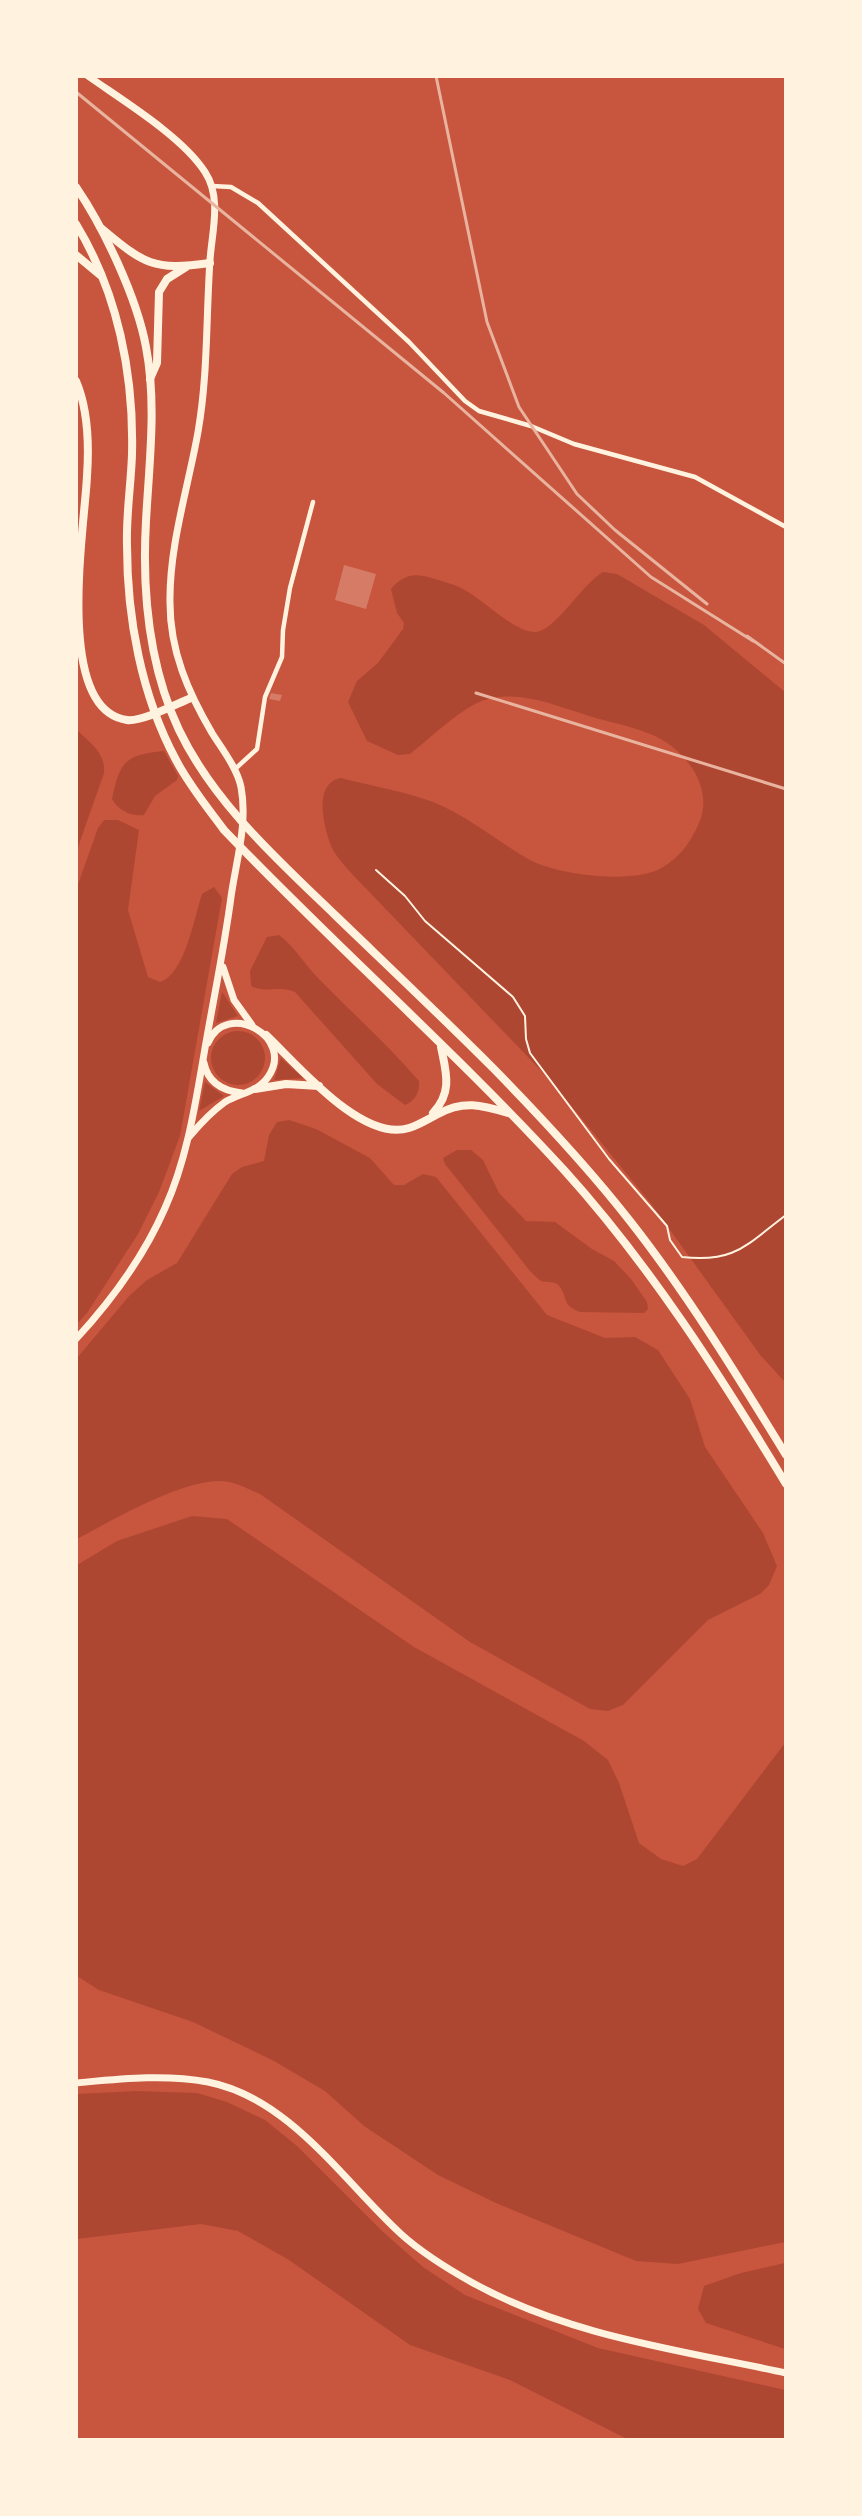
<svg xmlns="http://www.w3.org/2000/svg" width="862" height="2516" font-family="Ubuntu,sans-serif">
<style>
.green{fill:#ae4732}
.building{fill:#d67c66}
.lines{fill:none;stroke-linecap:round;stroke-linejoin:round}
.path{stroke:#fff3e0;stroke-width:2}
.minor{stroke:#fff3e0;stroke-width:4.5}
.primary{stroke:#fff3e0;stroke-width:7}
.trunk{stroke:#fff3e0;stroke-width:8}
.rail{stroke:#e9b49f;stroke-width:3}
</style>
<rect width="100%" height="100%" fill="#c8553d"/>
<g class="green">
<path d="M603,572l14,2 87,51 81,67v690l-24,-26 -109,-151 -101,-124 -198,-206c-7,-8 -16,-17 -21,-27 -8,-19 -20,-65 9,-70 30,8 63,13 92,24 35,14 65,40 97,58 28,15 105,25 133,7 18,-11 27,-24 36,-44 16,-36 -15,-76 -49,-89 -19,-8 -41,-12 -61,-18 -35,-11 -78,-30 -114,-12 -21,11 -46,35 -65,50l-12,1 -31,-14 -19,-39 9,-21 21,-18 25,-34 1,-6 -7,-10 -6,-24c14,-16 25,-16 44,-10 9,3 18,5 26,9 20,9 53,45 75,44 19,-1 47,-49 67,-60z"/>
<path d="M77,730c13,13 29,23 27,43l-27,77z"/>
<path d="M164,751l14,25 -1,4 -22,16 -11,19c-13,2 -26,-5 -32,-16 8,-39 14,-44 52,-48z"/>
<path d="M104,820h14l21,10 -11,80 20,67 12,5c25,-8 34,-64 42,-88l12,-7 8,11 -42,238 -21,56 -21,42 -51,79 -10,11v-437l21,-59z"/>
<path d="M279,935c16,12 26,30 40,44 33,34 69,66 100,102 1,11 -4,20 -14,24l-28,-21 -82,-92c-18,-7 -28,2 -44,-6l-1,-15 17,-34z"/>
<polygon points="222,992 238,1016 216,1023"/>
<circle cx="238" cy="1058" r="27"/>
<polygon points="281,1058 303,1078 274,1080"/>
<polygon points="205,1082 224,1096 199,1111"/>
<path d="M289,1120l27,9 54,29 24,27h10l19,-11 13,3 111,138 58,23 30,-1 23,13 32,49 15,48 58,86 14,33 -8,19 -9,9 -52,26 -85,85 -15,6 -18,-2 -120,-67 -210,-148c-10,-4 -21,-10 -31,-12 -38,-8 -118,39 -152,57v-181l53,-63 17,-15 30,-17 55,-89 10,-7 22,-6 5,-26 8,-13z"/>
<path d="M457,1150h14l12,10 16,33 27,28 29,1 37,27 22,12 17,18 16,23 1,7 -4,4 -64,-1c-18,-7 -12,-13 -20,-25 -5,-7 -13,-4 -19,-6 -3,-2 -8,-7 -11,-10l-85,-107 -2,-6z"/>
<polygon points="192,1516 227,1519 414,1647 584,1741 608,1760 619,1783 639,1843 661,1859 683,1866 697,1859 785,1743 785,2242 678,2264 636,2261 496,2203 438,2175 364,2126 325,2091 274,2061 193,2022 99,1990 77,1976 77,1565 117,1541"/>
<polygon points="136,2091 197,2093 227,2102 265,2120 297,2146 383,2232 423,2267 465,2295 598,2348 785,2390 785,2439 627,2439 510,2380 410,2345 289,2260 238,2231 201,2224 77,2239 77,2094"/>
<polygon points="785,2263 785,2349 706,2323 698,2309 704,2286 741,2273"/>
</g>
<g class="building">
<polygon points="344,565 376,574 366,609 335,600"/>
<polygon points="271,693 282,695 280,701 269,699"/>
</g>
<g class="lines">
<path class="path" d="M376,870l29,26 20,25 88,76 12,19 1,23 4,14 79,106 58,67 3,14 12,17c53,6 64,-12 104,-42"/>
<g class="minor">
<polyline points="212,186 231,187 258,203 409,342 465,401 479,411 531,426 574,444 695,477 786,527"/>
<polyline points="234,770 257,749 265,697 282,657 283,630 290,588 313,502"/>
</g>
<g class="primary">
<polyline points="223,967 234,1000 252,1025"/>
<path d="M204,1063c4,20 19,28 38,30"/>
<path d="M189,1137c11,-13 22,-25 36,-35 15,-9 33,-10 43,-25 28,-40 -42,-78 -60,-34"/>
<path d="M76,1339c36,-39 68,-83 89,-131 22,-49 30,-102 39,-154 9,-53 20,-104 27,-157 5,-36 17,-73 10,-110 -4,-19 -19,-38 -29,-54 -24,-41 -42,-82 -42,-130 -1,-57 18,-115 28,-171 10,-57 8,-114 12,-172 2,-29 12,-62 -5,-88 -22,-35 -83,-72 -117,-96"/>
<path d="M76,2083c44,-4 88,-9 132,-1 82,16 136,100 193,152 22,20 47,35 72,49 96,53 207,67 313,90"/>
</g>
<g class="trunk">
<path d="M76,187c28,41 61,111 70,160 11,57 3,118 0,174 -4,70 3,145 33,209 35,73 98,129 156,185 53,51 106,101 158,153 48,49 95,99 137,153 58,74 107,154 156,234"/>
<path d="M76,224c42,69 58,151 56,230 -1,31 -6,61 -5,91 0,72 14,150 49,215 13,25 31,47 48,70 111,116 232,222 340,340 86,95 156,205 222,314"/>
<path d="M101,228c43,36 52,43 109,35"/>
<polyline points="76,255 100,275"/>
<polyline points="150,379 157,363 159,292 167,279 186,267"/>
<path d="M76,381c12,28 13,66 11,95 -2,49 -34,234 40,244 15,2 49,-16 64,-22"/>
<path d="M266,1035c31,29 96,108 143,93 10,-3 19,-9 29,-14 25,-14 44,-9 70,-1"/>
<polyline points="255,1089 286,1084 319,1086"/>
<path d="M433,1113c20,-21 13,-41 8,-66"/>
</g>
<g class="rail">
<polyline points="436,76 487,322 519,407 577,494 615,530 707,604"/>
<polyline points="76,92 444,393 651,577 753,641"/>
<polyline points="747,636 786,664"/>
<polyline points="476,693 786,789"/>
</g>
</g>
<rect width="862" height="2516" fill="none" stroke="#fff3e0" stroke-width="156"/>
</svg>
